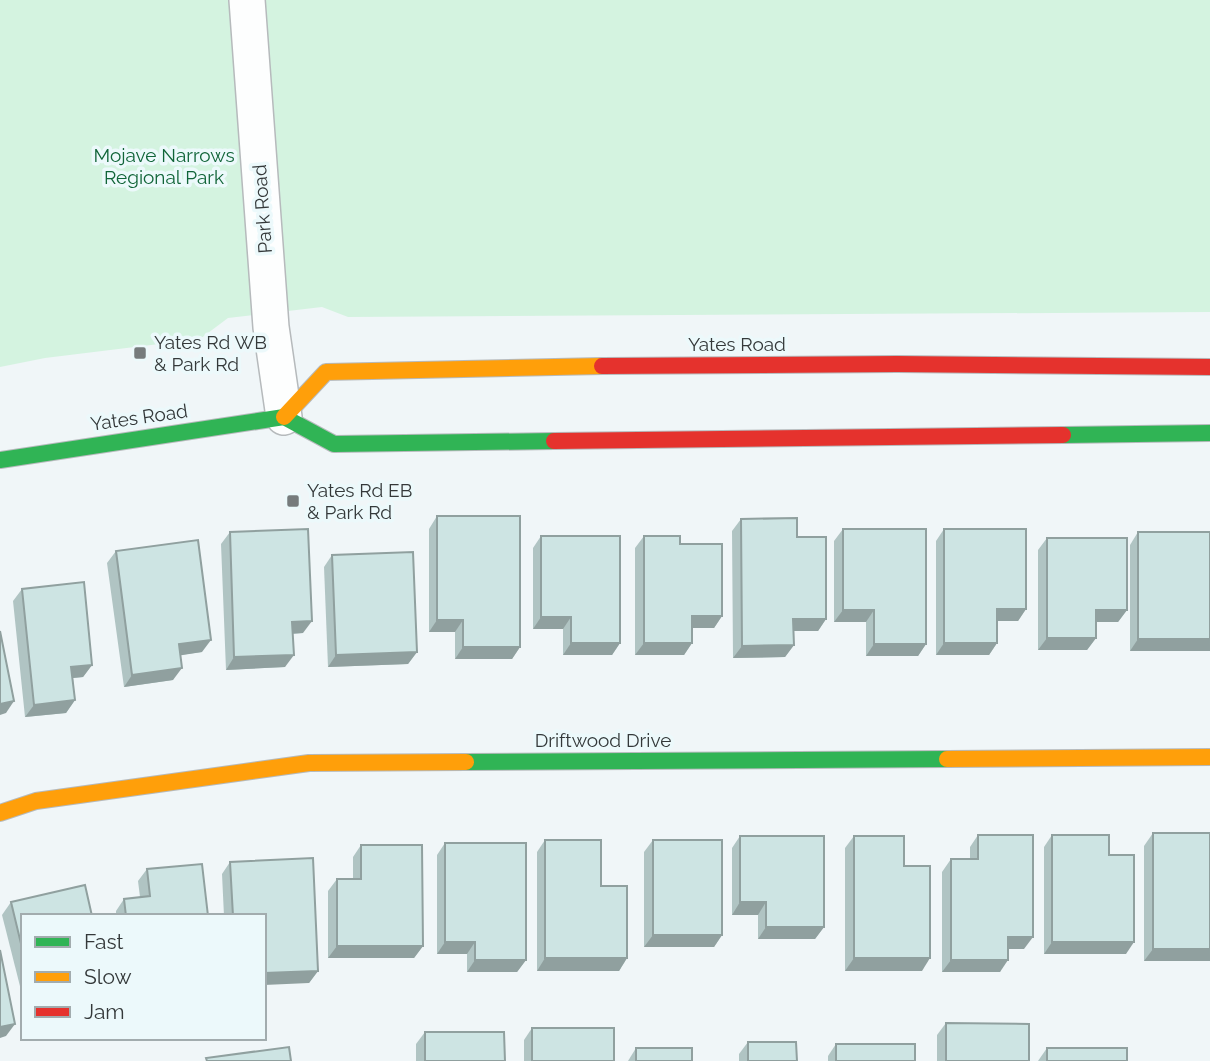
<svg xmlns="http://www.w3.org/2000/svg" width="1210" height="1061" font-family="Raleway,sans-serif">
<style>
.green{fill:#d4f3e0}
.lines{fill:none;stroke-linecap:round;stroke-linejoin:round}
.street-casing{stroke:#b6babc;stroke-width:38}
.fast-casing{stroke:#b6babc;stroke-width:18}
.slow-casing{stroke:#b6babc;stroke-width:18}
.jam-casing{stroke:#b6babc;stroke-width:18}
.street{stroke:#fdfefe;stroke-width:35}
.fast{stroke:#30b455;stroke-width:16}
.slow{stroke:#ff9f0a;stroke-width:16}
.jam{stroke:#e5322d;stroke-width:16}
.wall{fill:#b0c4c3}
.shaded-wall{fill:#90a09f}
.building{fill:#cde4e3;stroke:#90a09f;stroke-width:2}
.poi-dot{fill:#767b7c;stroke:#ecf9fb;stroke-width:2.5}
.labels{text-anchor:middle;stroke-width:7;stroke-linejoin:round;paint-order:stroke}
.park-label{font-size:19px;fill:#116539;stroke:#ecf9fb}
.street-label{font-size:19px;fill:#34393a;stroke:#ecf9fb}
.poi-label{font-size:19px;fill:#34393a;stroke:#ecf9fb;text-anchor:start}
</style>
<rect width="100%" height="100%" fill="#f0f6f8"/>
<polygon class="green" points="0,0 1210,0 1210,312 348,317 322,307 228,318 200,339 45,358 0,367"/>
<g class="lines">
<defs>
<polyline id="street" points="247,0 271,327 284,417"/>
<g id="fast">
<polyline points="1063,435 1210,433"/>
<polyline points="0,460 284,417 334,444 554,441"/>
<polyline points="466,762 947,759"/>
</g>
<g id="slow">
<polyline points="284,417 326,372 602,366"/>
<polyline points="947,759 1210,757"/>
<polyline points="0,813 36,801 309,763 466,762"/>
</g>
<g id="jam">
<polyline points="602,366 897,364 1210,367"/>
<polyline points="554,441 1063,435"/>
</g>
</defs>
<use href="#street" class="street-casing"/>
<use href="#fast" class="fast-casing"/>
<use href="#slow" class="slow-casing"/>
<use href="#jam" class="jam-casing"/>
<use href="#street" class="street"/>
<use href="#fast" class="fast"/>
<use href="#slow" class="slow"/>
<use href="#jam" class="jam"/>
</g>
<g class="wall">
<polygon points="437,516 520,647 512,659 455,659 455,632 429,632 429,529"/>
<polygon points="741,519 797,537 826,619 818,631 794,631 794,645 785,657 733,658 732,531"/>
<polygon points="843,529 926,644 918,656 866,656 866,622 834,622 834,541"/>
<polygon points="944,529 1026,609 1018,621 997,621 997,643 989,655 936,655 936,541"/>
<polygon points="230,532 303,633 293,634 285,667 226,670 221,544"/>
<polygon points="1138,532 1210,651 1130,651 1130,545"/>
<polygon points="541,536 620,643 612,655 563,655 563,629 533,629 533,548"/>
<polygon points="644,536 680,544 722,616 714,628 692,628 692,643 684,655 635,655 635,548"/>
<polygon points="1047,538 1127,610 1118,622 1096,622 1096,638 1087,650 1038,650 1038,550"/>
<polygon points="116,551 202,652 180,655 173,680 124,687 107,563"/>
<polygon points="332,555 417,652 408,664 328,667 324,567"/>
<polygon points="22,589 92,665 83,677 73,678 75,700 66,713 25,717 13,601"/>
<polygon points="1153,833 1210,961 1144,961 1144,846"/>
<polygon points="978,835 1024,949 1008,949 1000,972 942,972 942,872 951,859 970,859 970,847"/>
<polygon points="1052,835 1109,855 1126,954 1044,954 1044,847"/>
<polygon points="740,836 824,927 815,939 758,939 758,915 732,915 732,848"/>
<polygon points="854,836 904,866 922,971 845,971 845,848"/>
<polygon points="545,840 601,886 627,958 619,971 537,971 537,852"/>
<polygon points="653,840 722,935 714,947 644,947 644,852"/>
<polygon points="445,843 526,960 517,972 467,972 467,954 437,954 437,855"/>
<polygon points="361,845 423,946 414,958 328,958 328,891 337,879 353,879 353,857"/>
<polygon points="230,862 318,971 309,983 264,916 224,916 222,874"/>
<polygon points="147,869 208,916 116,916 116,911 124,899 140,897 138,881"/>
<polygon points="11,902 23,916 23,998 2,915"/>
<polygon points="946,1023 1029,1061 937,1061 937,1035"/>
<polygon points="532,1028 614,1061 524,1061 524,1040"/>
<polygon points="425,1032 505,1061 416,1061 416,1044"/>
<polygon points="748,1042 797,1061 739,1061 739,1054"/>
<polygon points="836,1044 915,1061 828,1061 828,1056"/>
<polygon points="636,1048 692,1061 628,1061"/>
<polygon points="1047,1048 1127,1061 1038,1061"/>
</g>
<g class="shaded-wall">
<polygon points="997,609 1026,609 1018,621 989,621"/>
<polygon points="843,610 874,610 866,622 834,622"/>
<polygon points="1096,610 1127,610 1118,622 1087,622"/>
<polygon points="692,616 722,616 714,628 684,628"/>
<polygon points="541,617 571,617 563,629 533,629"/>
<polygon points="793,619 826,619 818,631 785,631"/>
<polygon points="437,620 463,620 455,632 429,632"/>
<polygon points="312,621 303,633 284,634 292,622"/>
<polygon points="1047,638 1096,638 1087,650 1038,650"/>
<polygon points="1138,639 1210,639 1210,651 1130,651"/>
<polygon points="211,640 202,652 170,657 179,644"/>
<polygon points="571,643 620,643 612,655 563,655"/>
<polygon points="644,643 692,643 684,655 635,655"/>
<polygon points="944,643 997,643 989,655 936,655"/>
<polygon points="874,644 926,644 918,656 866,656"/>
<polygon points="794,645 785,657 733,658 742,646"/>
<polygon points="463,647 520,647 512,659 455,659"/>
<polygon points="417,652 408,664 328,667 336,655"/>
<polygon points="294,655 285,667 226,670 234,657"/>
<polygon points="92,665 83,677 63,679 71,667"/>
<polygon points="182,668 173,680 124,687 132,675"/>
<polygon points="75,700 66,713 25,717 34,705"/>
<polygon points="14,701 6,713 0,715 0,704"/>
<polygon points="740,902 766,902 758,915 732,915"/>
<polygon points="766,927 824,927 815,939 758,939"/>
<polygon points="653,935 722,935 714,947 644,947"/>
<polygon points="1008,937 1033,937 1024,949 1000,949"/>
<polygon points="445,942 475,942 467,954 437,954"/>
<polygon points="1052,942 1134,942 1126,954 1044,954"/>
<polygon points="337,946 423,946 414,958 328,958"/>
<polygon points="1153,949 1210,949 1210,961 1144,961"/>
<polygon points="545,958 627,958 619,971 537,971"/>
<polygon points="854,958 930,958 922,971 845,971"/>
<polygon points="475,960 526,960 517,972 467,972"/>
<polygon points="951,960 1008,960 1000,972 942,972"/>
<polygon points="318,971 309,983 264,985 264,973"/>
<polygon points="15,1024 6,1036 0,1038 0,1027"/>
</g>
<g class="building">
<polygon points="437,516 520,516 520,647 463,647 463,620 437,620"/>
<polygon points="797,518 797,537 826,537 826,619 793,619 794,645 742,646 741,519"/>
<polygon points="308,529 312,621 292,622 294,655 234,657 230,532"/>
<polygon points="843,529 926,529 926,644 874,644 874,610 843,610"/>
<polygon points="944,529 1026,529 1026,609 997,609 997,643 944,643"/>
<rect x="1138" y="532" width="72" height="107"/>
<polygon points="541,536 620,536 620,643 571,643 571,617 541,617"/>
<polygon points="644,536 680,536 680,544 722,544 722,616 692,616 692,643 644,643"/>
<polygon points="1047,538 1127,538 1127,610 1096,610 1096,638 1047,638"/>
<polygon points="198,540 211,640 179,644 182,668 132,675 116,551"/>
<polygon points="413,552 417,652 336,655 332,555"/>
<polygon points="84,582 92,665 71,667 75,700 34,705 22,589"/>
<polygon points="0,631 14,701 0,704"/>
<rect x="1153" y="833" width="57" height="116"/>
<polygon points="978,835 1033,835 1033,937 1008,937 1008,960 951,960 951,859 978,859"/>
<polygon points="1052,835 1109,835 1109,855 1134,855 1134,942 1052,942"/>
<polygon points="740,836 824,836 824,927 766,927 766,902 740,902"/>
<polygon points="854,836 904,836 904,866 930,866 930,958 854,958"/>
<polygon points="545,840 601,840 601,886 627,886 627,958 545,958"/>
<rect x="653" y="840" width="69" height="95"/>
<polygon points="445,843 526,843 526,960 475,960 475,942 445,942"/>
<polygon points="361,845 422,845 423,946 337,946 337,879 361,879"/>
<polygon points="313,858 318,971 264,973 264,916 233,916 230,862"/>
<polygon points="202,864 208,916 126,916 124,899 150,896 147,869"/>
<polygon points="85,885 92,916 23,916 23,952 11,902"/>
<polygon points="0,950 15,1024 0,1027"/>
<polygon points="946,1023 1029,1024 1029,1061 946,1061"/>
<rect x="532" y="1028" width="82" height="33"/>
<polygon points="425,1032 504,1032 505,1061 425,1061"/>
<polygon points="748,1042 796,1042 797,1061 748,1061"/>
<rect x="836" y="1044" width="79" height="17"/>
<polygon points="289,1047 291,1061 207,1061 206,1058"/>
<rect x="636" y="1048" width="56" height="13"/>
<rect x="1047" y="1048" width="80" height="13"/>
</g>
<g class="poi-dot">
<rect x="133" y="346" width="14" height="14" rx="3.5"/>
<rect x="286" y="494" width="14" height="14" rx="3.5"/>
</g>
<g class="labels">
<g class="park-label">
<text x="164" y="162">Mojave Narrows<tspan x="164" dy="22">Regional Park</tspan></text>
</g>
<g class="street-label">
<text transform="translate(262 209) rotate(-94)" y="7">Park Road</text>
<text x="737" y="351">Yates Road</text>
<text transform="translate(139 417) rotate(-8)" y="7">Yates Road</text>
<text x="603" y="747">Driftwood Drive</text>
</g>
<g class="poi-label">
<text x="154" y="349">Yates Rd WB<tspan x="154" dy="22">&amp; Park Rd</tspan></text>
<text x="307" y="497">Yates Rd EB<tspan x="307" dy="22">&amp; Park Rd</tspan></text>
</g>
</g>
<rect x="21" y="914" width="245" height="126" fill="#ecf9fb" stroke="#a2acae" stroke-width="2"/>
<rect x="35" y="937" width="35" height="10" fill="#30b455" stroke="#a2acae" stroke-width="2"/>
<text x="84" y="949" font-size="21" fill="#34393a">Fast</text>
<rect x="35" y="972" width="35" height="10" fill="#ff9f0a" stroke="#a2acae" stroke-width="2"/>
<text x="84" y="984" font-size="21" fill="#34393a">Slow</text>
<rect x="35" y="1007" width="35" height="10" fill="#e5322d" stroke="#a2acae" stroke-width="2"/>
<text x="84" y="1019" font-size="21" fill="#34393a">Jam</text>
</svg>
